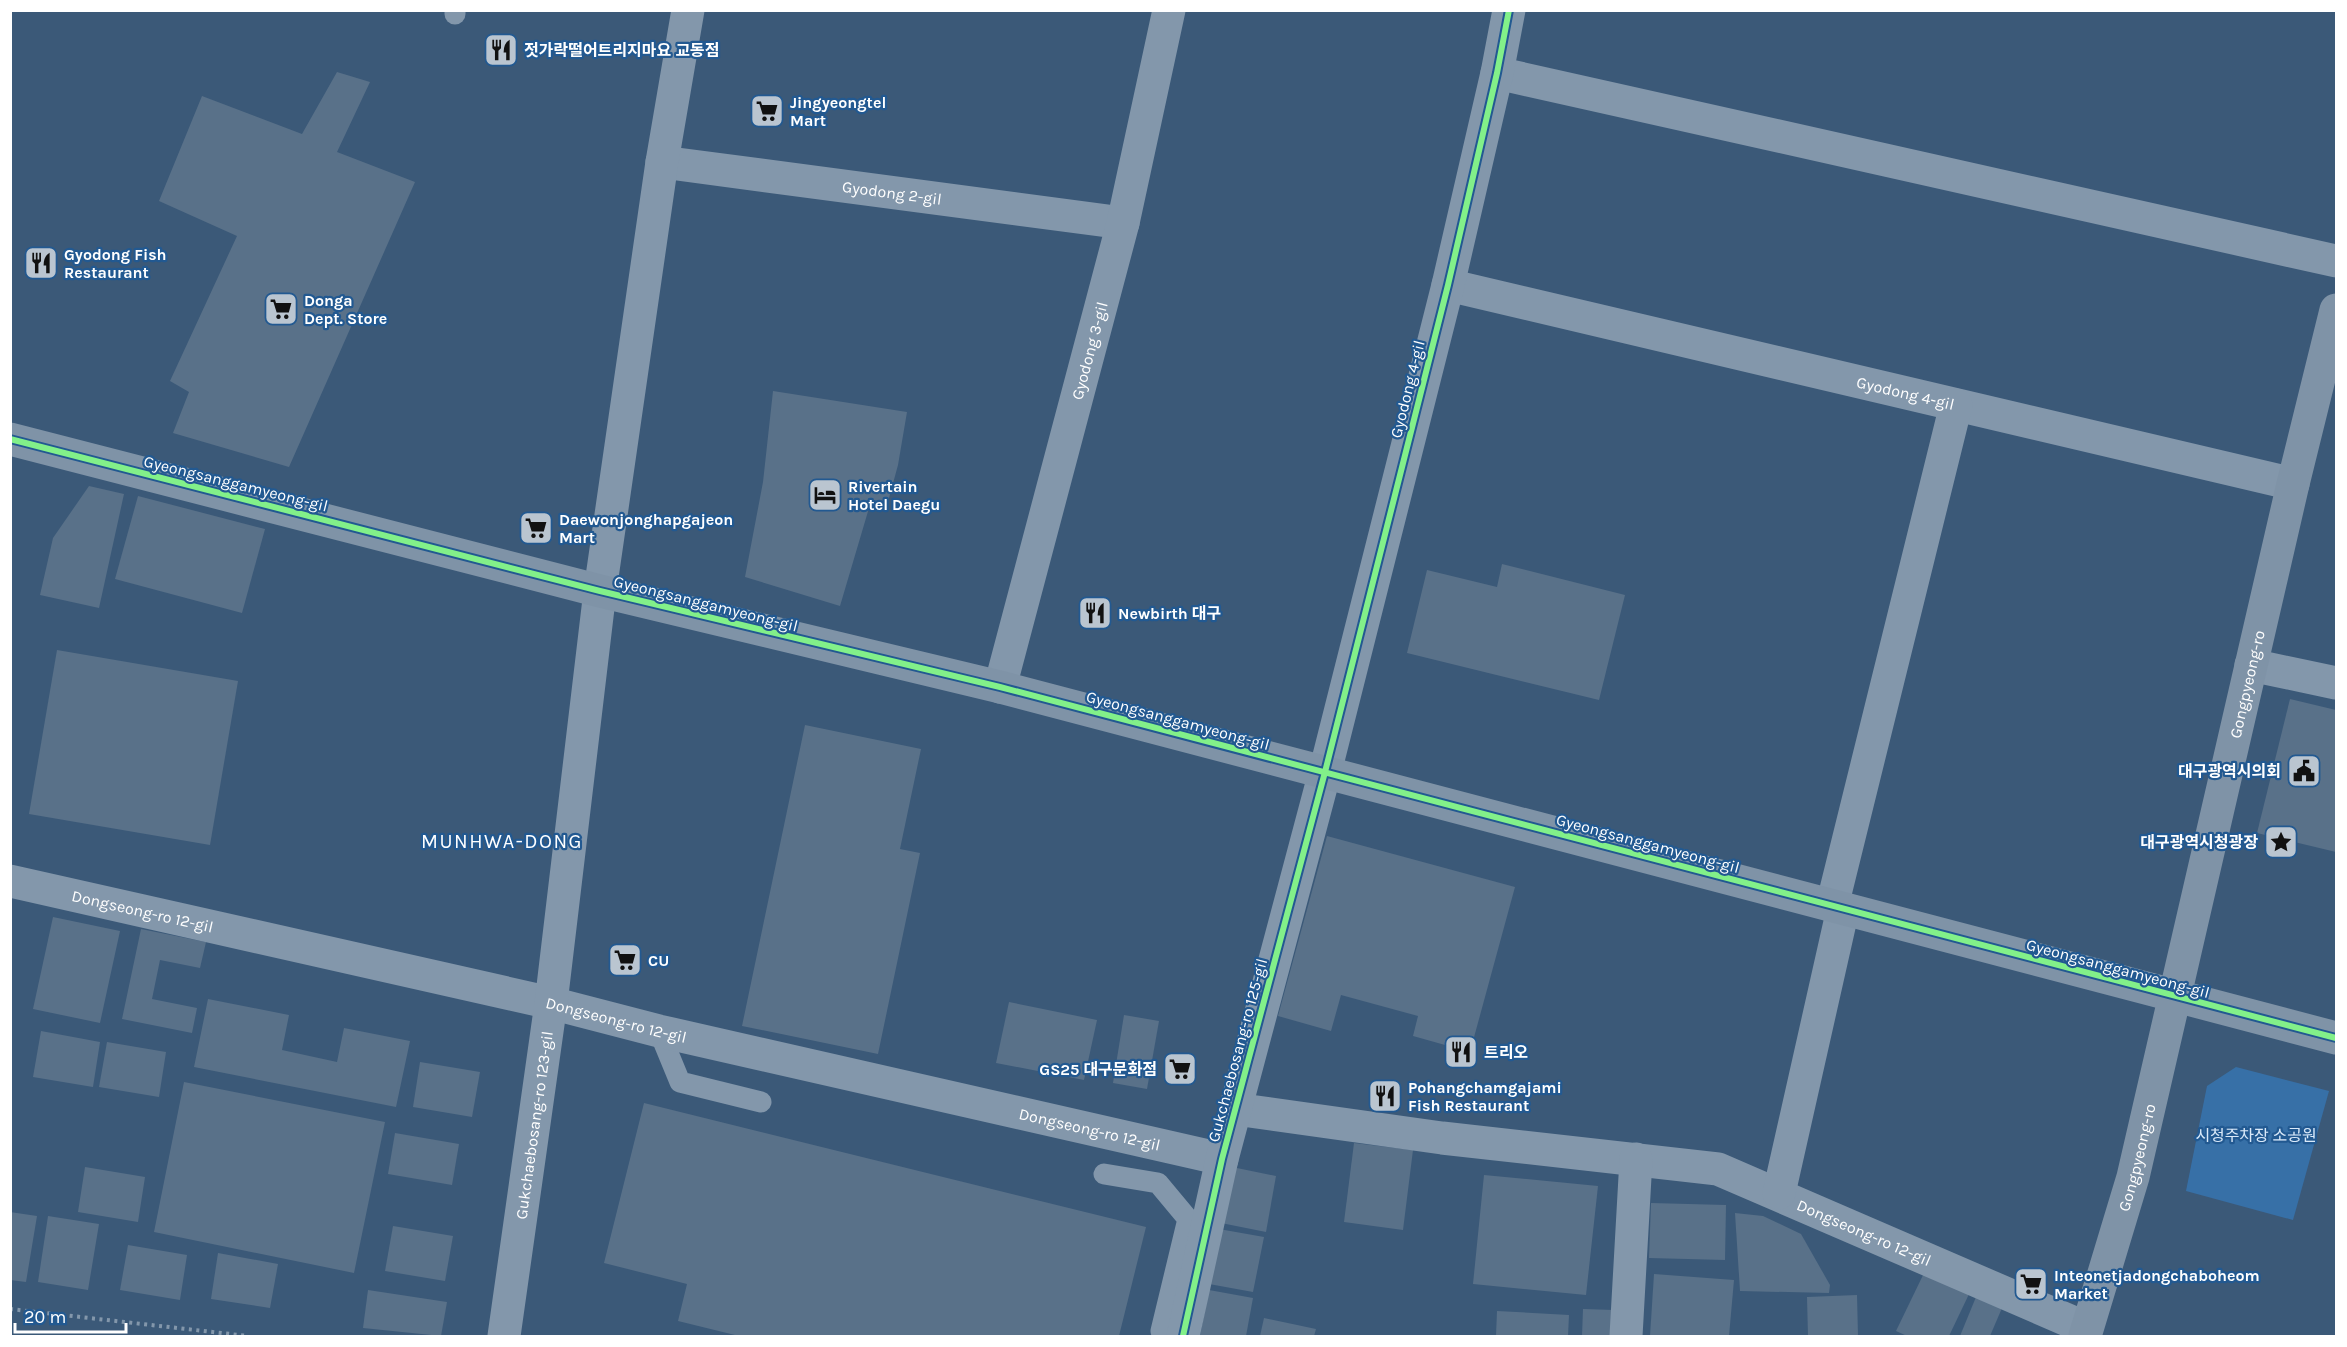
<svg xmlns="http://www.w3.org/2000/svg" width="2347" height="1347" font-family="Karla,'Noto Sans KR',sans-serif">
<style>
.green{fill:#3770a7}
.building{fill:#597189}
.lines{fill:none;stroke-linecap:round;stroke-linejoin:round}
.path{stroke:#8397ab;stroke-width:4;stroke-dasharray:3 4.5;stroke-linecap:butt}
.lane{stroke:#8397ab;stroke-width:21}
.street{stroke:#8397ab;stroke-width:33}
.secondary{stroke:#7f93a7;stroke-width:33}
.cycleway-casing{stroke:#225991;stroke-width:10}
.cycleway{stroke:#82f089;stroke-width:6}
.labels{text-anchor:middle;stroke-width:4.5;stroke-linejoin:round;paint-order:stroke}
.poi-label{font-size:16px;font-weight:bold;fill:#fff;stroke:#225991;text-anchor:start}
.street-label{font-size:16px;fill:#fff;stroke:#225991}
.park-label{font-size:16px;fill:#d9e9f9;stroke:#225991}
.quarter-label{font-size:20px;letter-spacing:1.5px;fill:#fff;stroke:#225991}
</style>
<rect width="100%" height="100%" fill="#3b5978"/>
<polygon class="green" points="2236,1067 2329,1091 2293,1220 2186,1191 2207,1086"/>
<g class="building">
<polygon points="337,72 370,82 337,152 415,182 289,467 173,433 189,392 170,381 237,236 159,201 202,96 302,134"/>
<polygon points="773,391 907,412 898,465 886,509 869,508 840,606 745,577 763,482"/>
<polygon points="89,486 124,494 99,608 40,595 53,538"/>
<polygon points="138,496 265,529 242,613 115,579"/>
<polygon points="1502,564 1625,595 1599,700 1407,653 1427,570 1497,587"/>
<polygon points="57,650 238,681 210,845 29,814"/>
<polygon points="2290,699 2336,710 2336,852 2257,833"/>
<polygon points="805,725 921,749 900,849 920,853 878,1054 742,1026"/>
<polygon points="1327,836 1515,887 1470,1052 1413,1036 1418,1016 1341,995 1331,1031 1278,1016"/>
<polygon points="53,917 120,931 100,1023 33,1009"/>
<polygon points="141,929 206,942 200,968 160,960 152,999 197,1008 192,1033 122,1019"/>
<polygon points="208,999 289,1015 282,1050 337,1062 344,1028 410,1041 396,1107 194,1067"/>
<polygon points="1009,1002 1097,1020 1084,1080 996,1063"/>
<polygon points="1124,1015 1159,1021 1147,1089 1113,1083"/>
<polygon points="41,1031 100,1042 93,1087 33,1077"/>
<polygon points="107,1042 166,1052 159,1097 99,1087"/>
<polygon points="420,1062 480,1072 472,1117 413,1107"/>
<polygon points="184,1082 385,1122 354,1273 154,1232"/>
<polygon points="644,1103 1146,1227 1119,1336 739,1336 678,1321 687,1284 604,1263"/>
<polygon points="395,1133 459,1144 452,1185 388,1174"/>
<polygon points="1354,1143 1413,1150 1403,1230 1344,1222"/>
<polygon points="85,1167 145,1177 138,1222 78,1212"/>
<polygon points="1232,1167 1276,1176 1266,1232 1221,1223"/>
<polygon points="1484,1175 1598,1186 1586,1295 1473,1284"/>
<polygon points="1651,1203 1726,1205 1725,1260 1649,1258"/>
<polygon points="10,1212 37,1216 26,1282 10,1280"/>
<polygon points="1735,1213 1763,1216 1801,1234 1830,1285 1829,1293 1740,1291"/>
<polygon points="48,1216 99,1224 88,1290 38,1282"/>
<polygon points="393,1226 453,1236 445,1281 385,1271"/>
<polygon points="1219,1229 1264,1237 1253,1292 1209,1284"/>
<polygon points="128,1245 187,1255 180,1300 120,1290"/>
<polygon points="218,1253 278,1264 270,1308 211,1299"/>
<polygon points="1925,1271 1970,1292 1949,1336 1907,1336 1896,1331"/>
<polygon points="1654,1274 1734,1280 1729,1336 1650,1336"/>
<polygon points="368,1290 447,1302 441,1336 363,1328"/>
<polygon points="1209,1290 1253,1298 1246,1336 1200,1336"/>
<polygon points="1857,1295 1858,1336 1808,1336 1807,1297"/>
<polygon points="1976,1297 2002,1308 1990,1336 1960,1336"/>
<polygon points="1583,1309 1614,1310 1612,1336 1582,1336"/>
<polygon points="1497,1311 1569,1315 1568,1336 1496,1336"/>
<polygon points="1264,1318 1316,1329 1314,1336 1260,1336"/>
</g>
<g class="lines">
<polyline class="path" points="10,1309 248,1336"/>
<g class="lane">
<polyline points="455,10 455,14"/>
<polyline points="659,1031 680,1082 761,1102"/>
<polyline points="1104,1174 1158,1183 1188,1219 1161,1331 1163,1336"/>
</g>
<g class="street">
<polyline points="1497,73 2336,261"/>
<path id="s1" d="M662,162l461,61"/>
<path id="s2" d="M1448,285l845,199"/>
<polyline points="2251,665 2336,683"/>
<path id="s3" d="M1000,687l123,-464 46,-213"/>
<path id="s4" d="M10,881l541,122 108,28 563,128"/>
<polyline points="1832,906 1956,405"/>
<path id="s5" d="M1235,1109l207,29 276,31 368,159"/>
<polyline points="1779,1193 1843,909"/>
<path id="s6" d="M504,1336l47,-333 49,-412 62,-429 26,-152"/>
<polyline points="1183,1336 1222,1159 1325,772 1448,285 1497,73 1509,10"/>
<polyline points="1626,1336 1636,1159"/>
</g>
<g class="secondary">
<polyline points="10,439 600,591 1000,687 2336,1038"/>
<path id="s7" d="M2085,1336l48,-159 160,-693 43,-174"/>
</g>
<defs>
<g id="cycleway">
<polyline points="10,439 600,591 1000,687 2336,1038"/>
<polyline points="1183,1336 1222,1159 1325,772 1448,285 1497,73 1509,10"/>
</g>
</defs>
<use href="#cycleway" class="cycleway-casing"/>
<use href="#cycleway" class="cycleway"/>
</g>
<defs>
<symbol id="restaurant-square" viewBox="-11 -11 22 22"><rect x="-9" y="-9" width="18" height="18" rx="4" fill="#bac5d0" stroke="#225991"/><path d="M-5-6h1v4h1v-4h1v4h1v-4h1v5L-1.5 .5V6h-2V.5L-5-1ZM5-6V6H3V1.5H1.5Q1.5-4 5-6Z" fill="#111"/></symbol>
<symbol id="supermarket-square" viewBox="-11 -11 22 22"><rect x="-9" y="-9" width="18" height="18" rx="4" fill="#bac5d0" stroke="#225991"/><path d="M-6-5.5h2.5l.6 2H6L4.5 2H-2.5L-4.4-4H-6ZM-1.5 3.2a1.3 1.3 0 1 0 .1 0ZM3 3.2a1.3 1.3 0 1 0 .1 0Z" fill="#111"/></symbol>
<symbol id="hotel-square" viewBox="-11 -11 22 22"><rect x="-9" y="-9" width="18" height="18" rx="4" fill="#bac5d0" stroke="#225991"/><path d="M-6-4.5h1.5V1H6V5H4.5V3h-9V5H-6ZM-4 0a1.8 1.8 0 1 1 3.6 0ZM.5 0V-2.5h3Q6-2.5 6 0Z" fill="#111"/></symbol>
<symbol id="civic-square" viewBox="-11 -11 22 22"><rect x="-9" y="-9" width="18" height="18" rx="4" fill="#bac5d0" stroke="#225991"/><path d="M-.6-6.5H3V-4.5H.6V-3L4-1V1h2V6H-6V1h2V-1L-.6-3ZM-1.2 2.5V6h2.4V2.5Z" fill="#111"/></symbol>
<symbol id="sight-square" viewBox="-11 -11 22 22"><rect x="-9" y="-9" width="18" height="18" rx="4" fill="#bac5d0" stroke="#225991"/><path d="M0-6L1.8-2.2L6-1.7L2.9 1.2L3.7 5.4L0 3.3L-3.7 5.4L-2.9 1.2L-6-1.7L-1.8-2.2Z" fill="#111"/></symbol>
</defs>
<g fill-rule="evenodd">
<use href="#restaurant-square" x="482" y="31" width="38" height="38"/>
<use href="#supermarket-square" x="748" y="92" width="38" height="38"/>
<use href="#restaurant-square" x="22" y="244" width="38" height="38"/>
<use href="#supermarket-square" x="262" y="290" width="38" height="38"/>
<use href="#hotel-square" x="806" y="476" width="38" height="38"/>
<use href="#supermarket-square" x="517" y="509" width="38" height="38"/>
<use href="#restaurant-square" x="1076" y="594" width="38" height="38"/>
<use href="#civic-square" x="2285" y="752" width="38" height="38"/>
<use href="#sight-square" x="2262" y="823" width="38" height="38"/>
<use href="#supermarket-square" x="606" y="941" width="38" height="38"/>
<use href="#restaurant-square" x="1442" y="1033" width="38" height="38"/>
<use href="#supermarket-square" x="1161" y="1050" width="38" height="38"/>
<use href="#restaurant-square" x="1366" y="1077" width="38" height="38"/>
<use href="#supermarket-square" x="2012" y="1265" width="38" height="38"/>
</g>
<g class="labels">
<g class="poi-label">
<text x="524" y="56">젓가락떨어트리지마요 교동점</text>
<text x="790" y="108">Jingyeongtel<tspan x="790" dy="18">Mart</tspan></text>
<text x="64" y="260">Gyodong Fish<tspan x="64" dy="18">Restaurant</tspan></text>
<text x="304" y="306">Donga<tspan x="304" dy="18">Dept. Store</tspan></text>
<text x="848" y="492">Rivertain<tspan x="848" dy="18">Hotel Daegu</tspan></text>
<text x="559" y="525">Daewonjonghapgajeon<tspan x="559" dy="18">Mart</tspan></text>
<text x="1118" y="619">Newbirth 대구</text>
<text x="2281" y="777" text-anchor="end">대구광역시의회</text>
<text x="2258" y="848" text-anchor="end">대구광역시청광장</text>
<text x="648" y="966">CU</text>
<text x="1484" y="1058">트리오</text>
<text x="1157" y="1075" text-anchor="end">GS25 대구문화점</text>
<text x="1408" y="1093">Pohangchamgajami<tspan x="1408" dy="18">Fish Restaurant</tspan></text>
<text x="2054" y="1281">Inteonetjadongchaboheom<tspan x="2054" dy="18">Market</tspan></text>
</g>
<g class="street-label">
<text dy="6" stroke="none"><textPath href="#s1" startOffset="232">Gyodong 2-gil</textPath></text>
<text dy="6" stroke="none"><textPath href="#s3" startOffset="348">Gyodong 3-gil</textPath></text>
<text transform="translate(1407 389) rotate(-76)" y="6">Gyodong 4-gil</text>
<text dy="6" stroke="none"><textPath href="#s2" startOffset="470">Gyodong 4-gil</textPath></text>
<text transform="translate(236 483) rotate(14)" y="6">Gyeongsanggamyeong-gil</text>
<text transform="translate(706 603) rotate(14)" y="6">Gyeongsanggamyeong-gil</text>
<text dy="6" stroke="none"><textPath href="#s7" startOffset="672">Gongpyeong-ro</textPath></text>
<text transform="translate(1178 720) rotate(15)" y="6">Gyeongsanggamyeong-gil</text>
<text transform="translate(1648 843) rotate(15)" y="6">Gyeongsanggamyeong-gil</text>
<text dy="6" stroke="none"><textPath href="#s4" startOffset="136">Dongseong-ro 12-gil</textPath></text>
<text transform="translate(2118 968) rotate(15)" y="6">Gyeongsanggamyeong-gil</text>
<text dy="6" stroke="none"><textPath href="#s4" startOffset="622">Dongseong-ro 12-gil</textPath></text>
<text transform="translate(1237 1050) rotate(-75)" y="6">Gukchaebosang-ro 125-gil</text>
<text dy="6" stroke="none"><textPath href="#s6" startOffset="213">Gukchaebosang-ro 123-gil</textPath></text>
<text dy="6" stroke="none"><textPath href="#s4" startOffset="1108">Dongseong-ro 12-gil</textPath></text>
<text dy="6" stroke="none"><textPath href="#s7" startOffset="186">Gongpyeong-ro</textPath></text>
<text dy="6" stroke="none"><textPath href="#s5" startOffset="646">Dongseong-ro 12-gil</textPath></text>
</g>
<g class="park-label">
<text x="2256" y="1141">시청주차장 소공원</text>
</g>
<g class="quarter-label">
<text x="502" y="848">MUNHWA-DONG</text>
</g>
</g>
<rect width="2347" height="1347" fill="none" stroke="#ffffff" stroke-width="24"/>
<path d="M15 1323v9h111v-9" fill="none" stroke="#ffffff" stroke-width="3"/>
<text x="24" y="1323" font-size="18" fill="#ffffff" stroke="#225991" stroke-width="4.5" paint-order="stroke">20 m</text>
</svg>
